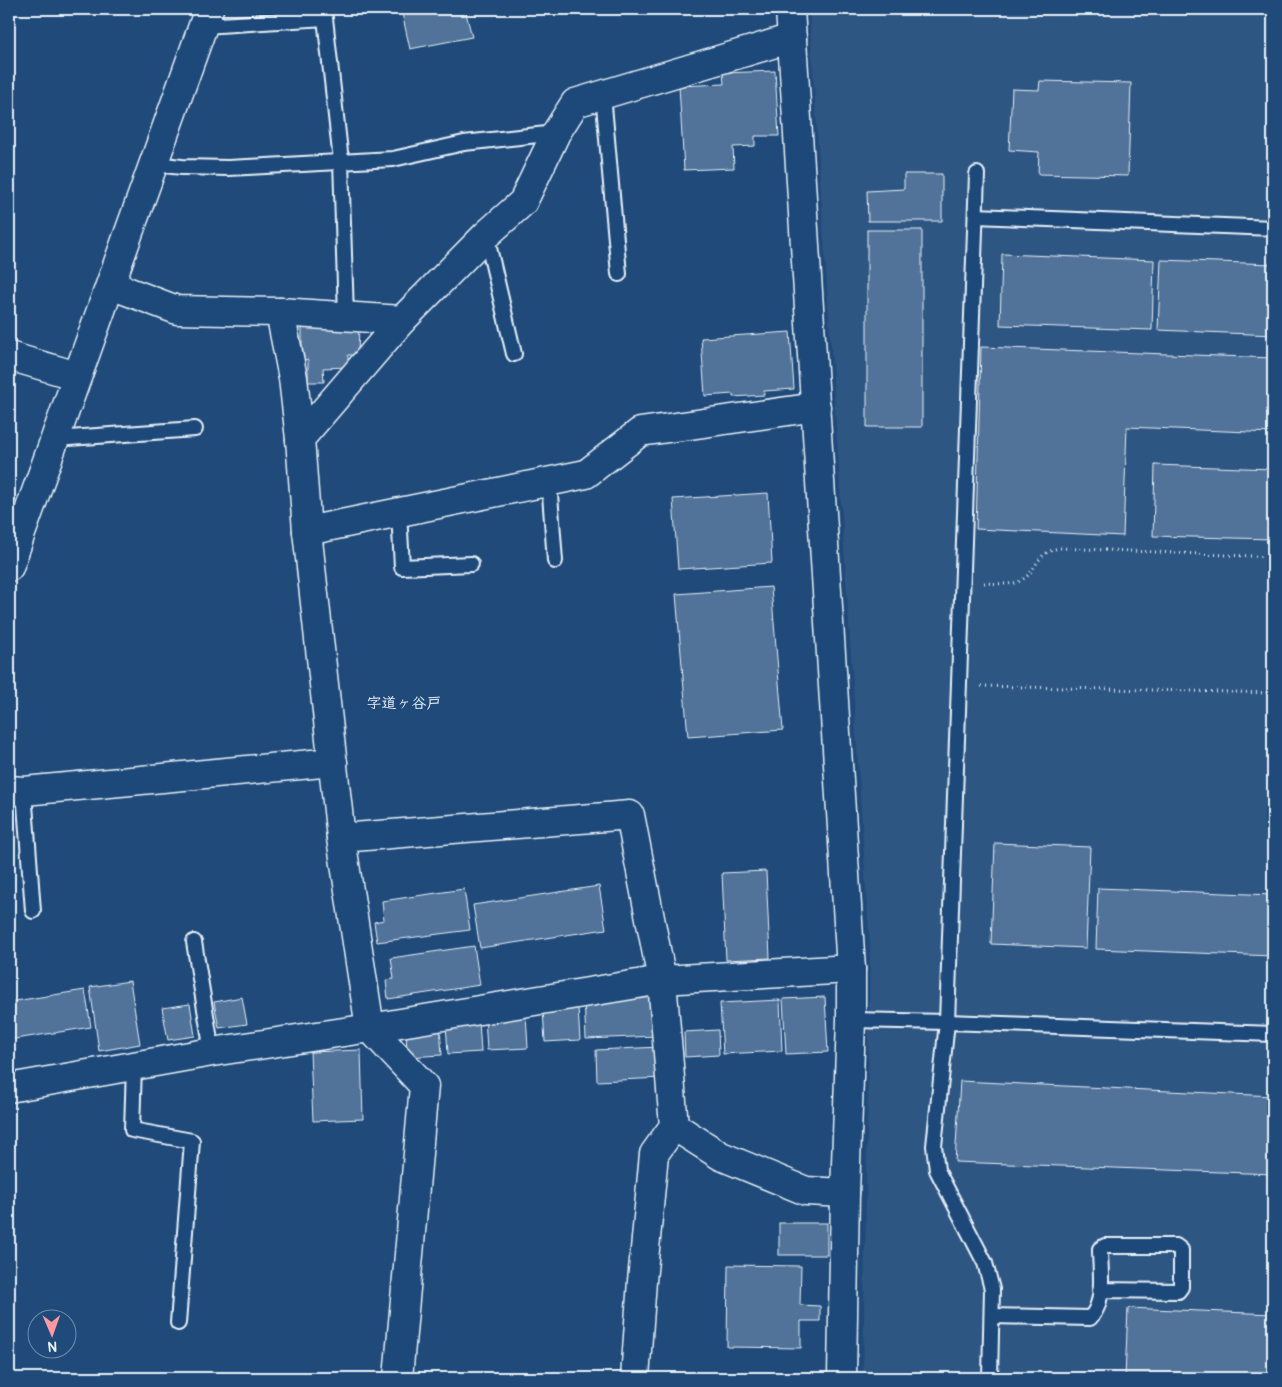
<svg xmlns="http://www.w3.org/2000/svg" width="1282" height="1387" font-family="Pangolin,'Klee One',sans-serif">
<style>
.built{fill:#2e5683}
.building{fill:#517399;stroke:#e8f1f8}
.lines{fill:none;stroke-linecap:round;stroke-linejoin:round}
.service-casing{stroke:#e8f1f8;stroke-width:18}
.minor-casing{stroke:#e8f1f8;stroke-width:31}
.path{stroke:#e8f1f8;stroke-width:3;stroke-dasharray:1 4;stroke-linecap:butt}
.service{stroke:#1f4a7a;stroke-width:14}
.minor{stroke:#1f4a7a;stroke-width:28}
.labels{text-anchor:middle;stroke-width:4;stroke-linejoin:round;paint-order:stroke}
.neighbourhood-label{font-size:15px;font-weight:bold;fill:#e8f1f8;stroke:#1f4a7a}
</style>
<rect width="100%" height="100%" fill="#1f4a7a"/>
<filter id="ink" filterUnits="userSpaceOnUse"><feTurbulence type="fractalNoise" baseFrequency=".02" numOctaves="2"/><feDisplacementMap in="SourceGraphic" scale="10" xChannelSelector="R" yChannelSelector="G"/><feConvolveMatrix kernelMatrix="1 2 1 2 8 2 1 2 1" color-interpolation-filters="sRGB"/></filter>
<g filter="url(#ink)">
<polygon class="built" points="809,9 1273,9 1273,1378 863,1378 870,948"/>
<g class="building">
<polygon points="256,9 354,9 355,10 255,15"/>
<polygon points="401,9 465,9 472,37 410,49"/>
<polygon points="775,71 779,136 755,136 755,146 733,147 734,168 684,170 679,86 724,84 723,73"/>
<polygon points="1040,81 1131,83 1128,176 1038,174 1039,152 1009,150 1012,89 1039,90"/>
<polygon points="904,174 942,174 942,221 868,221 867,191 904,189"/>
<rect x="867" y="230" width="55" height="197"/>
<polygon points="1002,254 1154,260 1152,330 1000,325"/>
<polygon points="1161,260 1273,264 1273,335 1158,330"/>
<polygon points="359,325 358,355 348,355 348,367 323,368 324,382 308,382 308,360 302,359 302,326"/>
<polygon points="790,332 794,389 764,391 764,395 733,397 733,394 705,396 701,338"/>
<polygon points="981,347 1273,358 1273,433 1127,427 1123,536 976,529"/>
<polygon points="1155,465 1273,469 1273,539 1153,536"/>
<polygon points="768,493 772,563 678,569 673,499"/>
<polygon points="771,587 783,730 688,737 676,594"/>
<polygon points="995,843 1090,847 1086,948 991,944"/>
<polygon points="766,871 770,958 726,960 722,873"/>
<polygon points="599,886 606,929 480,948 473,905"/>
<polygon points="1098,888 1273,895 1273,956 1096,949"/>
<polygon points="464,889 470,930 377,942 374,922 384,920 382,901"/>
<polygon points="474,946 480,985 388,999 386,980 394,979 391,958"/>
<polygon points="130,981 140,1044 99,1051 90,987"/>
<polygon points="85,990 91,1027 9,1040 9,1002"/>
<polygon points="655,995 657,1036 586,1039 584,999"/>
<polygon points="242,997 247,1024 219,1028 214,1002"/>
<polygon points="825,997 828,1052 786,1054 783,999"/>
<polygon points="780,1000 782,1051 723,1054 720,1003"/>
<polygon points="190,1004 195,1036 168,1040 162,1008"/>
<polygon points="578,1008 580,1040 545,1042 543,1010"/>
<polygon points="526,1014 528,1048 487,1050 485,1017"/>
<polygon points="479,1021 481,1052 448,1054 446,1023"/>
<polygon points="440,1027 442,1055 407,1057 406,1028"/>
<polygon points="718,1030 719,1055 685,1057 684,1032"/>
<polygon points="660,1047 662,1078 597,1081 596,1050"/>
<polygon points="361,1050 363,1119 313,1121 310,1052"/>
<polygon points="960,1081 1273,1096 1273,1174 955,1162"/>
<rect x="779" y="1223" width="48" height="32"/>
<polygon points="728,1265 801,1266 800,1305 820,1306 820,1321 801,1321 801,1348 727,1347"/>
<polygon points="1128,1308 1273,1314 1273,1378 1125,1378"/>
</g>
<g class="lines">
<defs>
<g id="service">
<polyline points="204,26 325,18 341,161 346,316"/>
<polyline points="603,94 619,274"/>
<polyline points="154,164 182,167 228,168 393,159 464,143 556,133"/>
<polyline points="976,216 1273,228"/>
<polyline points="486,235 514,354"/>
<polyline points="55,439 195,429"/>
<polyline points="549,481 555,561"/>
<polyline points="399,512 402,567 471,564"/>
<polyline points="24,791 33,911"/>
<polyline points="194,942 212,1052"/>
<polyline points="851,1020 947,1022 977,174"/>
<polyline points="134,1066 132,1130 192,1141 178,1323"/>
<path d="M992,1316l98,2c16,-16 10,-48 10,-69l5,-3h71l5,4v37l-3,4 -78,-1"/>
<polyline points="990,1378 992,1289 985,1263 937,1170 934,1146 947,1022 1273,1034"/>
</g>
<g id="minor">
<polyline points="790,9 851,969 851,1020 845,1193 842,1378"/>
<polyline points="111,285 177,310 280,312 402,320"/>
<polyline points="280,312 293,378 300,439"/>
<polyline points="9,356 77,376"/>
<polyline points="307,531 586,474 640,432 816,407"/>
<polyline points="9,567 209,9"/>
<polyline points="9,790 24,791 333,762"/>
<polyline points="341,838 307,531 300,439 402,320 486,235 523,202 556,133 575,103 792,38"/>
<polyline points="9,1088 212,1052 370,1028 662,980 851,969"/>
<polyline points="674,1126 721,1156 806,1191 845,1193"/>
<polyline points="398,1378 424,1086 370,1028 341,838 630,815 662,980 674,1126 654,1154 642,1281 635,1378"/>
</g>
</defs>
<use href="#service" class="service-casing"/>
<use href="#minor" class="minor-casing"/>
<g class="path">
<path d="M984,583c11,0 26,3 36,-2 18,-9 13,-27 39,-33l214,9"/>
<polyline points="981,686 1273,693"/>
</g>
<use href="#service" class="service"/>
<use href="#minor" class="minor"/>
</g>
</g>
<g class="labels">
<g class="neighbourhood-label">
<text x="404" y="708">字道ヶ谷戸</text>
</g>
</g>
<rect width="1282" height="1387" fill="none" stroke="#1f4a7a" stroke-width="30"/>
<rect x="15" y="15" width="1252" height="1357" fill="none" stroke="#e8f1f8" stroke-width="2" filter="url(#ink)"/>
<g transform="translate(52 1334) rotate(178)"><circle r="24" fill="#1f4a7a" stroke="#6f8dac"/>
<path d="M0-4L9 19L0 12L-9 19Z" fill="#ff9aa2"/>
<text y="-8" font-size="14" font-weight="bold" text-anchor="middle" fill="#e8f1f8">N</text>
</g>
</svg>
